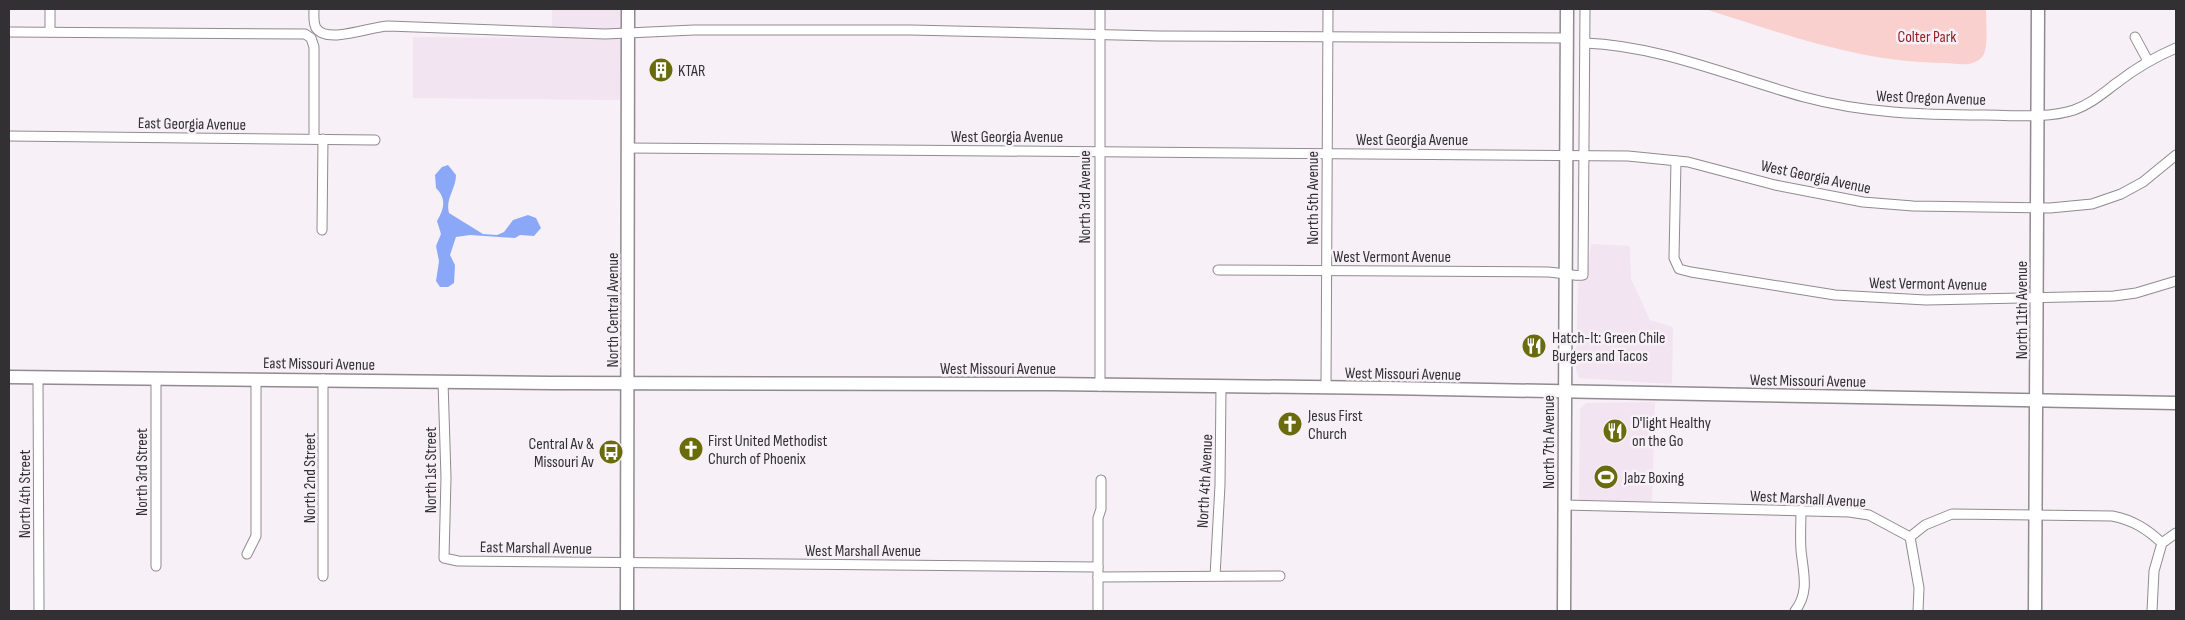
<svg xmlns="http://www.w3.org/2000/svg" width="2185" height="620" font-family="'Sofia Sans Condensed',sans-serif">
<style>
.built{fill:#f2e4f1}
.green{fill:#f9d0cd}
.water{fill:#8ba8f8}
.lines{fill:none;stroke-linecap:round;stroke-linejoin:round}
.street-casing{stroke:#918a90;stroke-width:11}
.secondary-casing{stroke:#918a90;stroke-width:15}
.street{stroke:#fff;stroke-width:9}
.secondary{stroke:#fff;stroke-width:12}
.labels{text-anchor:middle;stroke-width:5;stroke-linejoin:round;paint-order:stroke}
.park-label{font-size:16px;fill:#932125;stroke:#f7f0f7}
.poi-label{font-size:16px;fill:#333033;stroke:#f7f0f7;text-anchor:start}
.street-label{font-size:16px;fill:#333033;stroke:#f7f0f7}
</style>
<rect width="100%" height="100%" fill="#f7f0f7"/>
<g class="built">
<polygon points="552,9 628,9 627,100 413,98 413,37 552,38"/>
<polygon points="1591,244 1630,246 1631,279 1650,320 1673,327 1672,384 1579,378 1576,369 1578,283 1587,276"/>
<polygon points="1655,402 1652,503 1579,500 1580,409 1586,403"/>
</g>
<path class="green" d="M1705,9h281c0,11 3,40 -4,48 -8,10 -25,7 -36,6 -84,0 -162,-29 -241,-54z"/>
<path class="water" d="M448,165l8,10c0,14 -11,24 -7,38l34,21 14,1 7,-3 9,-12 15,-5 8,3 5,10 -7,8 -14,-1 -5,3 -45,-3 -14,2 -6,18 5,10 -1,18 -6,4h-8l-4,-6 3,-20 -3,-15 5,-12 -4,-13c7,-12 10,-22 -1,-33l-1,-13 7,-8z"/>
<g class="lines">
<defs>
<g id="street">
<path d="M314,9c0,6 -1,13 2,19 11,17 56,-2 72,-2l217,8 89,-4h217l247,6 409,2"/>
<polyline points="1100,9 1100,386"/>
<polyline points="9,32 305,34 311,38 314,47 314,139"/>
<polyline points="50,32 50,9"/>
<polyline points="2135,37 2148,61"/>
<path d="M1585,43c76,3 146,34 219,54 59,16 119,18 180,18 28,0 62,4 90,-5 17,-6 29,-17 44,-28 18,-14 37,-25 58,-34"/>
<polyline points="9,136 375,140"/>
<polyline points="627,148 1628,156 1688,162 1775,185 1863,202 1913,206 2050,208 2092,204 2121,194 2143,182 2176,155"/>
<polyline points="1676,161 1674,258 1679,269 1691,272 1835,295 1926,300 2114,296 2136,293 2176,281"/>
<polyline points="322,230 323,139"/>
<path d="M1218,270l330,2c9,0 28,5 35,3l2,-266"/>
<polyline points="38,377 39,611"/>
<polyline points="323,379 323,576"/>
<polyline points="443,381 446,478 444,558 458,561 1098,567"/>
<polyline points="1326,388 1328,9"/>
<polyline points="1564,505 1849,512 1869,515 1910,537"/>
<path d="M1910,537l15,-12 27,-11 160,2c21,4 35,13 50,27"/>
<polyline points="1910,537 1919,588 1918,611"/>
<polyline points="2162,543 2176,533"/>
<polyline points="247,554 256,536 256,379"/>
<polyline points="156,566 156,378"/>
<polyline points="1215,576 1220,485 1221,387"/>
<polyline points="1098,577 1280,576"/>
<polyline points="1098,611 1098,518 1101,509 1101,480"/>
<path d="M1795,611c15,-19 8,-39 6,-61 -1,-13 0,-27 0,-40"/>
<polyline points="2152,611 2154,571 2162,543"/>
</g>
<g id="secondary">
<polyline points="9,377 551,383 1051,384 1387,388 2176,403"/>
<polyline points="627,611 628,9"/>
<polyline points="1564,611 1567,9"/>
<polyline points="2035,611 2038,9"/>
</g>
</defs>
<use href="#street" class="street-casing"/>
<use href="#secondary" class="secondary-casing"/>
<use href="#street" class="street"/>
<use href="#secondary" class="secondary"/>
</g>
<defs>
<symbol id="building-disc" viewBox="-11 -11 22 22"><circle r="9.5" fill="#696b0c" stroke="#f7f0f7"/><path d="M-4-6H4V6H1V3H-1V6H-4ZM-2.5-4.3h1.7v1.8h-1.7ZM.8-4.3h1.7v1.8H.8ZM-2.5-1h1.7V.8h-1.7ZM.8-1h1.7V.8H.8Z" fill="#fff"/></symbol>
<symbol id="restaurant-disc" viewBox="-11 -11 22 22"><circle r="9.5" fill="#696b0c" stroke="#f7f0f7"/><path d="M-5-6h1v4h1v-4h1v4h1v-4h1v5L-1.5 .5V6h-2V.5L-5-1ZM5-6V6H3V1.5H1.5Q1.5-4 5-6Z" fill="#fff"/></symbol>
<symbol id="church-disc" viewBox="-11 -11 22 22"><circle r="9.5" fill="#696b0c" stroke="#f7f0f7"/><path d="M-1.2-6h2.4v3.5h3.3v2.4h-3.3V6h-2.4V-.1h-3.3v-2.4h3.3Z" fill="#fff"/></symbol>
<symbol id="bus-disc" viewBox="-11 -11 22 22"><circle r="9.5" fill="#696b0c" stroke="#f7f0f7"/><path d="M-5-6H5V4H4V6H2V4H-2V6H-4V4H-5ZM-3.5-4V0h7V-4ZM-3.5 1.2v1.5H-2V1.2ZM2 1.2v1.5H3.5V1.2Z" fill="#fff"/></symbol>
<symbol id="stadium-disc" viewBox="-11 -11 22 22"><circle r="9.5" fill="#696b0c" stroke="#f7f0f7"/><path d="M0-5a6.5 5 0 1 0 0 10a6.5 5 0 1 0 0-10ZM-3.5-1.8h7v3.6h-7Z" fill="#fff"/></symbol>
</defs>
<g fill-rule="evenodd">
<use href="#building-disc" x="647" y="56" width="28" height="28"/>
<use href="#restaurant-disc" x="1520" y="332" width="28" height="28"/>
<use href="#church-disc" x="1276" y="410" width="28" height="28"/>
<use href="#restaurant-disc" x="1601" y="417" width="28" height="28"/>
<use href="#church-disc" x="677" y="435" width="28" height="28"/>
<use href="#bus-disc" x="597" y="438" width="28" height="28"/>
<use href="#stadium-disc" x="1592" y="463" width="28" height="28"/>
</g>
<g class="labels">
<g class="park-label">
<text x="1927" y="42">Colter Park</text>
</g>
<g class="poi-label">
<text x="678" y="76">KTAR</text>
<text x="1552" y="343">Hatch-It: Green Chile<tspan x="1552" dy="18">Burgers and Tacos</tspan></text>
<text x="1308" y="421">Jesus First<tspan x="1308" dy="18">Church</tspan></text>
<text x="1632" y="428">D'light Healthy<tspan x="1632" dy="18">on the Go</tspan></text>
<text x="708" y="446">First United Methodist<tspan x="708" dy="18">Church of Phoenix</tspan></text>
<text x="594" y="449" text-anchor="end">Central Av &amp;<tspan x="594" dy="18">Missouri Av</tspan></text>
<text x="1624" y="483">Jabz Boxing</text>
</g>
<g class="street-label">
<text transform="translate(1931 97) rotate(2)" y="6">West Oregon Avenue</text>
<text transform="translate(192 123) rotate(1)" y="6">East Georgia Avenue</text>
<text x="1007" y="142">West Georgia Avenue</text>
<text x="1412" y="145">West Georgia Avenue</text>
<text transform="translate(1816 176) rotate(12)" y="6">West Georgia Avenue</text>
<text transform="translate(1084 197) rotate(-90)" y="6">North 3rd Avenue</text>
<text transform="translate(1312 198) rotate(-90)" y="6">North 5th Avenue</text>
<text x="1392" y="262">West Vermont Avenue</text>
<text transform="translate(1928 283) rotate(1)" y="6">West Vermont Avenue</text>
<text transform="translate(612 310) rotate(-90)" y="6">North Central Avenue</text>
<text transform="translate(2021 310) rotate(-90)" y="6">North 11th Avenue</text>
<text transform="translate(319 363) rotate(1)" y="6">East Missouri Avenue</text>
<text x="998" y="374">West Missouri Avenue</text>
<text transform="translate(1403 373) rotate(1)" y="6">West Missouri Avenue</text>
<text transform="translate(1808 380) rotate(1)" y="6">West Missouri Avenue</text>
<text transform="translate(1548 442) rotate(-90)" y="6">North 7th Avenue</text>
<text transform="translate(430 470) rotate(-90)" y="6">North 1st Street</text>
<text transform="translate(141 472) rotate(-90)" y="6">North 3rd Street</text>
<text transform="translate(309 478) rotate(-90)" y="6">North 2nd Street</text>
<text transform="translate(1204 481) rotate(-87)" y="6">North 4th Avenue</text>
<text transform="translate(24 494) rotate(-90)" y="6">North 4th Street</text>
<text transform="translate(1808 498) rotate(3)" y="6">West Marshall Avenue</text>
<text transform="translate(536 547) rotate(1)" y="6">East Marshall Avenue</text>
<text x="863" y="556">West Marshall Avenue</text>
</g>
</g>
<rect width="2185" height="620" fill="none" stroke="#333033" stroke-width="20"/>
</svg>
